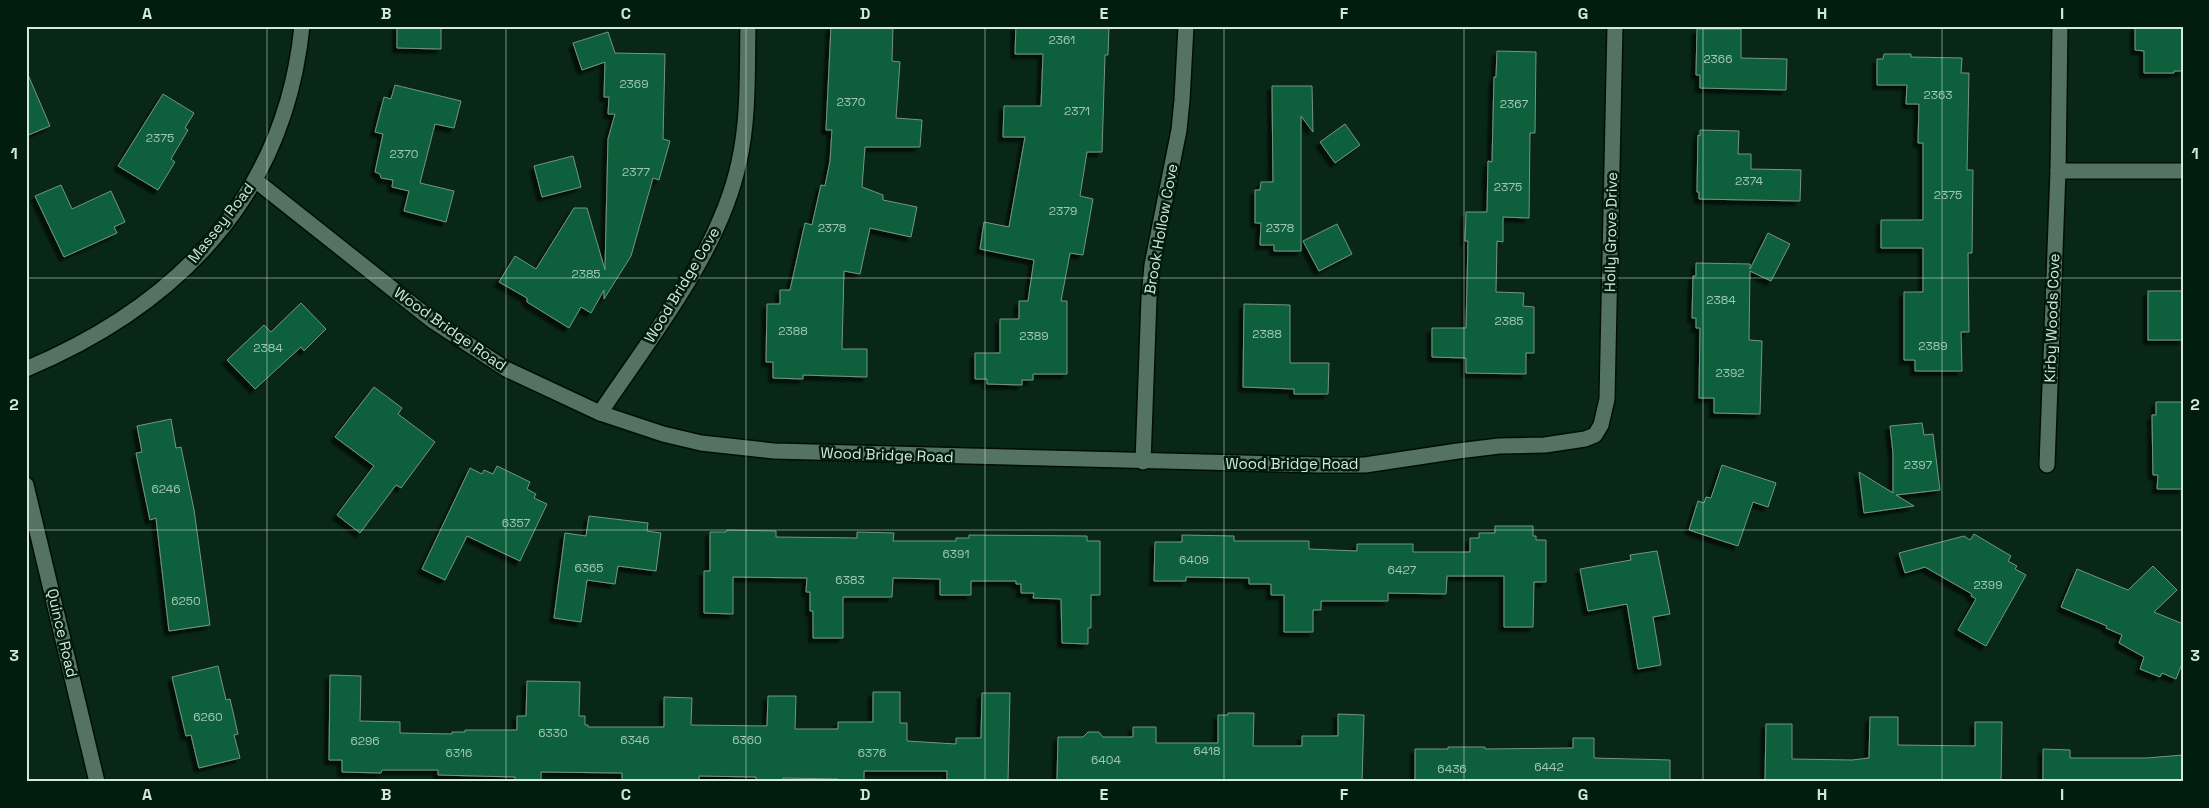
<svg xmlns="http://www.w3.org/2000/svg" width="2209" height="808" font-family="'Space Grotesk',sans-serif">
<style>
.building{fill:#08613a;stroke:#759581;filter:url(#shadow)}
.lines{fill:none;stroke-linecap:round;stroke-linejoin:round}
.minor-casing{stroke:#000e05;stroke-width:18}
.tertiary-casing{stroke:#000e05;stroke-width:18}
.secondary-casing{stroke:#000e05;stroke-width:18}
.minor{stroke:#547360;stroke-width:15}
.tertiary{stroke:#547360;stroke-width:15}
.secondary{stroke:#547360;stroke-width:15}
.grid{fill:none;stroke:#d6e7dc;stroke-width:1;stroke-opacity:0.55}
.labels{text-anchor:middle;stroke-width:5;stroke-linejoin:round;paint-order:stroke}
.number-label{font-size:12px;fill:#a2c6b4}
.street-label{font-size:15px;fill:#d6e7dc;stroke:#011d0e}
.neatline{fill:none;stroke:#d6e7dc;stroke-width:2}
.grid-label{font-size:16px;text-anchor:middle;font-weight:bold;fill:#d6e7dc}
</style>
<defs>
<filter id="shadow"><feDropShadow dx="-4.5" dy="4.5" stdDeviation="1" flood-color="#0009"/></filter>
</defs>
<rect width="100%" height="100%" fill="#082717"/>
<g class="building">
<polygon points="397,26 441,26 441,49 397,48"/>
<polygon points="831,26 893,26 892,61 900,62 896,118 922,120 920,147 865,147 862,187 883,195 883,200 917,207 911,237 870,228 860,274 844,271 842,349 867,349 867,377 803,375 803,379 773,378 773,362 766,362 767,304 780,304 780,290 790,290 805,223 812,225 821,185 825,186 830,161 832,130 826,130"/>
<polygon points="1016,26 1109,26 1108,55 1105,55 1102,152 1087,152 1080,196 1093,199 1083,255 1070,253 1061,301 1067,301 1067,374 1033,374 1033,380 1022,380 1022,385 987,384 987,379 975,379 975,353 1000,353 1000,319 1019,319 1019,301 1028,301 1034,260 980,249 984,222 1009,227 1025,137 1003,137 1004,106 1041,106 1043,54 1015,54"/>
<polygon points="2135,26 2183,26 2183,71 2174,71 2174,73 2144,73 2144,51 2135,50"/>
<polygon points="1697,29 1741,29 1741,58 1787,59 1786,90 1700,88 1700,75 1696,75"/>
<polygon points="608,32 615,53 665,54 663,139 670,141 659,180 653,178 631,256 604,299 604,290 591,313 581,307 569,328 527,302 527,298 499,282 515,256 536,269 574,208 587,208 605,270 608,139 615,114 608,114 609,97 604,97 605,62 582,70 573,43"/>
<polygon points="1497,51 1536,52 1535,133 1530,133 1529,218 1503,217 1503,242 1497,241 1496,292 1524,293 1523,306 1534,307 1534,353 1526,353 1526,374 1466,373 1466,358 1432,357 1432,328 1466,328 1468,241 1465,241 1466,212 1487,212 1488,161 1492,162 1494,77 1496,77"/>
<polygon points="1884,54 1911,54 1911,57 1962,58 1961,73 1969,73 1967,170 1973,170 1972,253 1968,253 1969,332 1961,332 1962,371 1915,371 1915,360 1904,360 1904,292 1923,292 1923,248 1881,248 1881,220 1923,220 1923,143 1918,143 1919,104 1906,104 1907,85 1877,85 1877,59 1883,59"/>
<polygon points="26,70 50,126 26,136"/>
<polygon points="395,85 461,101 454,128 435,124 420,183 454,191 446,222 404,211 409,191 392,187 393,180 381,178 380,174 375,172 383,134 375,132 384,97 391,99"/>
<polygon points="1272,86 1312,86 1313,132 1301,116 1301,251 1274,251 1274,245 1260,245 1261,223 1255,223 1255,190 1260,190 1261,182 1273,182"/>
<polygon points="163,94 194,113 185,128 188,130 171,159 175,162 158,190 118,166"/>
<polygon points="1345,124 1360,145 1335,163 1320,142"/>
<polygon points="1700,130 1739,131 1738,154 1751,154 1751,169 1801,170 1800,201 1699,199 1699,192 1697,192 1698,135 1700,136"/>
<polygon points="573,156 581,187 542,197 534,166"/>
<polygon points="61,185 72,209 111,191 125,222 114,227 117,233 64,257 35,196"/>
<polygon points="1337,224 1352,254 1319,271 1303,241"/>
<polygon points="1768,233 1790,244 1771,281 1750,271 1749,340 1762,341 1760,414 1714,413 1714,398 1699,398 1700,328 1696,328 1696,318 1692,318 1693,276 1696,276 1696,263 1750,264 1750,269"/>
<rect x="2148" y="291" width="35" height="49"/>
<polygon points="301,303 326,329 304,351 301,347 255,389 227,360 264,325 271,332"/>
<polygon points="1244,304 1290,305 1290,363 1329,363 1328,394 1294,394 1294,389 1243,387"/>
<polygon points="374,387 402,408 398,414 435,442 401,488 396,485 360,533 337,515 374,466 335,437"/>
<polygon points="2156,402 2183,402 2183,489 2157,489 2158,475 2153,475 2152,415 2156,415"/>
<polygon points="171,419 176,448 181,447 194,510 210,625 169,631 156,518 150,520 136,453 142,452 137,426"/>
<polygon points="1922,423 1924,435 1933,434 1940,490 1896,495 1914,506 1864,513 1859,472 1893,493 1893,453 1890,426"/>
<polygon points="1722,465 1776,483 1768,507 1753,502 1738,546 1689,530 1698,501 1704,503 1706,497 1711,498"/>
<polygon points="497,466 530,482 527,489 536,494 534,498 547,504 520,561 467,536 445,580 422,569 470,468 482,474 484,470 493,474"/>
<polygon points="589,516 648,523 647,531 661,533 656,571 618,566 615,584 587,580 581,622 554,618 565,533 586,536"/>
<polygon points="1495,526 1533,526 1533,536 1536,536 1536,540 1546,540 1546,582 1534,582 1533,627 1504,627 1504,576 1447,576 1446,594 1388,593 1388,601 1321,601 1321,610 1313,610 1313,632 1284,632 1284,595 1271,595 1271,584 1249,584 1249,578 1186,577 1186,581 1154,581 1155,542 1182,542 1182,535 1234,536 1234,541 1309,541 1309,549 1357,551 1357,544 1413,544 1413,552 1470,552 1470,538 1479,538 1479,533 1495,533"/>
<polygon points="727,530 776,531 776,537 857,538 857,532 894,533 893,541 956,541 956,538 969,538 969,535 1087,536 1087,541 1100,541 1100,595 1091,595 1091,628 1088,628 1088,644 1062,643 1061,599 1033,598 1034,593 1021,593 1021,584 1016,584 1016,581 971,581 971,595 940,595 940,579 893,578 892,597 843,597 843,638 813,638 813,611 810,611 810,592 806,592 807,578 733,577 733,614 704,613 704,571 710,571 710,532 726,532"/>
<polygon points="1974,534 2011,556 2008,561 2017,566 2015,569 2026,575 1986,646 1958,630 1976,599 1971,596 1972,594 1925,567 1905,573 1899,553 1964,536 1970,540"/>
<polygon points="1657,551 1670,614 1653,617 1661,665 1638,669 1627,604 1588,611 1580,569 1631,560 1630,555"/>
<polygon points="2153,566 2177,590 2154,612 2183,624 2183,661 2176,679 2162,673 2160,677 2140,669 2144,657 2119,643 2122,635 2106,628 2107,626 2061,607 2077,569 2128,590"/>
<polygon points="218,666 226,700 230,699 238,734 234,735 240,758 199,768 191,735 186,736 172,677"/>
<polygon points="330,675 361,676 360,721 400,722 400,733 452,734 452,732 465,732 465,730 517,730 517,716 526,716 527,681 580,682 579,716 585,716 585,725 588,725 588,727 664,727 664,697 692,698 691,725 767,726 768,696 796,696 795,729 838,729 838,722 873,722 873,692 900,692 900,723 907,723 907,741 956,744 956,738 981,738 982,693 1010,693 1008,782 947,782 947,771 864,771 864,782 838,782 838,779 783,778 783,782 756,782 756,777 699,776 699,781 631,782 622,780 622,773 541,772 541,780 515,780 515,777 438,775 438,770 382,770 381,773 342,772 342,760 329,760"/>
<polygon points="1228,713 1254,713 1253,746 1302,746 1302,736 1338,736 1338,714 1364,715 1362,782 1057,782 1058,737 1083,737 1088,732 1099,732 1103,737 1133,737 1133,727 1156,727 1156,743 1218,743 1218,715 1228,715"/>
<polygon points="1870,717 1898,717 1898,745 1975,746 1975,722 2002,722 2001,782 1765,782 1766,724 1792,724 1792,759 1852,760 1869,758"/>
<polygon points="1573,738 1594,738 1594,758 1670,760 1670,782 1415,782 1415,749 1448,749 1448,747 1485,747 1485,749 1573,748"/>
<polygon points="2043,749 2070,750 2070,758 2147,758 2183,755 2183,782 2043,782"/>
</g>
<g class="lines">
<defs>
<g id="minor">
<polyline points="2058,171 2183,171"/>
<polyline points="255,180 433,321 506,369 600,413 663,434 701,443 774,451 1319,465 1365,465 1458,451 1499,446 1545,445 1585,439 1595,435 1601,425 1607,399 1615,26"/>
<path d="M600,413c50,-75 120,-161 139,-251 10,-44 8,-91 9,-136"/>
<polyline points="1143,462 1149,298 1152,265 1179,130 1182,100 1186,26"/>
<polyline points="2047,465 2058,171 2060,26"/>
</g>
<path id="tertiary" d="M26,369c152,-64 259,-173 276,-343"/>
<polyline id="secondary" points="26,485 97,782"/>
</defs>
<use href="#minor" class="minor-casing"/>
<use href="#tertiary" class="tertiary-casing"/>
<use href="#secondary" class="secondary-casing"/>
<use href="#minor" class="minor"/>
<use href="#tertiary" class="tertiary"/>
<use href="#secondary" class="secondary"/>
</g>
<path class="grid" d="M267,26v756M506,26v756M746,26v756M985,26v756M1224,26v756M1464,26v756M1703,26v756M1942,26v756M26,278h2157M26,530h2157"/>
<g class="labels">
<g class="number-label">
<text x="1062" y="44">2361</text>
<text x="1718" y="63">2366</text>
<text x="634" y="88">2369</text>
<text x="1938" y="99">2363</text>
<text x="851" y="106">2370</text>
<text x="1514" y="108">2367</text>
<text x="1077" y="115">2371</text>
<text x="160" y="142">2375</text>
<text x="404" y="158">2370</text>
<text x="636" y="176">2377</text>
<text x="1749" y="185">2374</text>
<text x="1508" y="191">2375</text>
<text x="1948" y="199">2375</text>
<text x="1063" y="215">2379</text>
<text x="832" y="232">2378</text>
<text x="1280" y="232">2378</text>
<text x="586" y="278">2385</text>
<text x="1721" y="304">2384</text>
<text x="1509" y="325">2385</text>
<text x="793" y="335">2388</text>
<text x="1267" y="338">2388</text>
<text x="1034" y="340">2389</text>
<text x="1933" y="350">2389</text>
<text x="268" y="352">2384</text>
<text x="1730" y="377">2392</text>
<text x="1918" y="469">2397</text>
<text x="166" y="493">6246</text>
<text x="516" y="527">6357</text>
<text x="956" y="558">6391</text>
<text x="1194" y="564">6409</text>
<text x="589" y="572">6365</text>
<text x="1402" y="574">6427</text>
<text x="850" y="584">6383</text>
<text x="1988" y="589">2399</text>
<text x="186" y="605">6250</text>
<text x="208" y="721">6260</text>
<text x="553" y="737">6330</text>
<text x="635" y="744">6346</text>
<text x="747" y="744">6360</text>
<text x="365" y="745">6296</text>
<text x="1207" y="755">6418</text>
<text x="459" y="757">6316</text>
<text x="872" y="757">6376</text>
<text x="1106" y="764">6404</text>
<text x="1549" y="771">6442</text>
<text x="1452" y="773">6436</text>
</g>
<g class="street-label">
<text transform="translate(221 223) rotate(-52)" y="5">Massey Road</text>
<text transform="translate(1161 229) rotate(-80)" y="5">Brook Hollow Cove</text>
<text transform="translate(1611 232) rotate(-89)" y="5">Holly Grove Drive</text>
<text transform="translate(682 285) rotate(-59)" y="5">Wood Bridge Cove</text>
<text transform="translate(2052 318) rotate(-88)" y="5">Kirby Woods Cove</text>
<text transform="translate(450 329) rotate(35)" y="5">Wood Bridge Road</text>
<text transform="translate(887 455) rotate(2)" y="5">Wood Bridge Road</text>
<text x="1292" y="469">Wood Bridge Road</text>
<text transform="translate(62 633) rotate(77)" y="5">Quince Road</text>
</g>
</g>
<rect width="2209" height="808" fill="none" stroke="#011d0e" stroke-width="55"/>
<rect x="28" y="28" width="2154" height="752" class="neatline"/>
<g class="grid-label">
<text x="147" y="19">A</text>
<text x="386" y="19">B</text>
<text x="626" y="19">C</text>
<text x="865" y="19">D</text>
<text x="1104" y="19">E</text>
<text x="1344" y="19">F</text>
<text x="1583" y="19">G</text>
<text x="1822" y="19">H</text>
<text x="2062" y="19">I</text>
<text x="14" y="159">1</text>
<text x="2195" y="159">1</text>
<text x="14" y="410">2</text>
<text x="2195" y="410">2</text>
<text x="14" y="661">3</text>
<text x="2195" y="661">3</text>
<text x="147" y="800">A</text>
<text x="386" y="800">B</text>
<text x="626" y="800">C</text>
<text x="865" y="800">D</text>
<text x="1104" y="800">E</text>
<text x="1344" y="800">F</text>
<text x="1583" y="800">G</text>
<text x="1822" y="800">H</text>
<text x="2062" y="800">I</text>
</g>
</svg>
